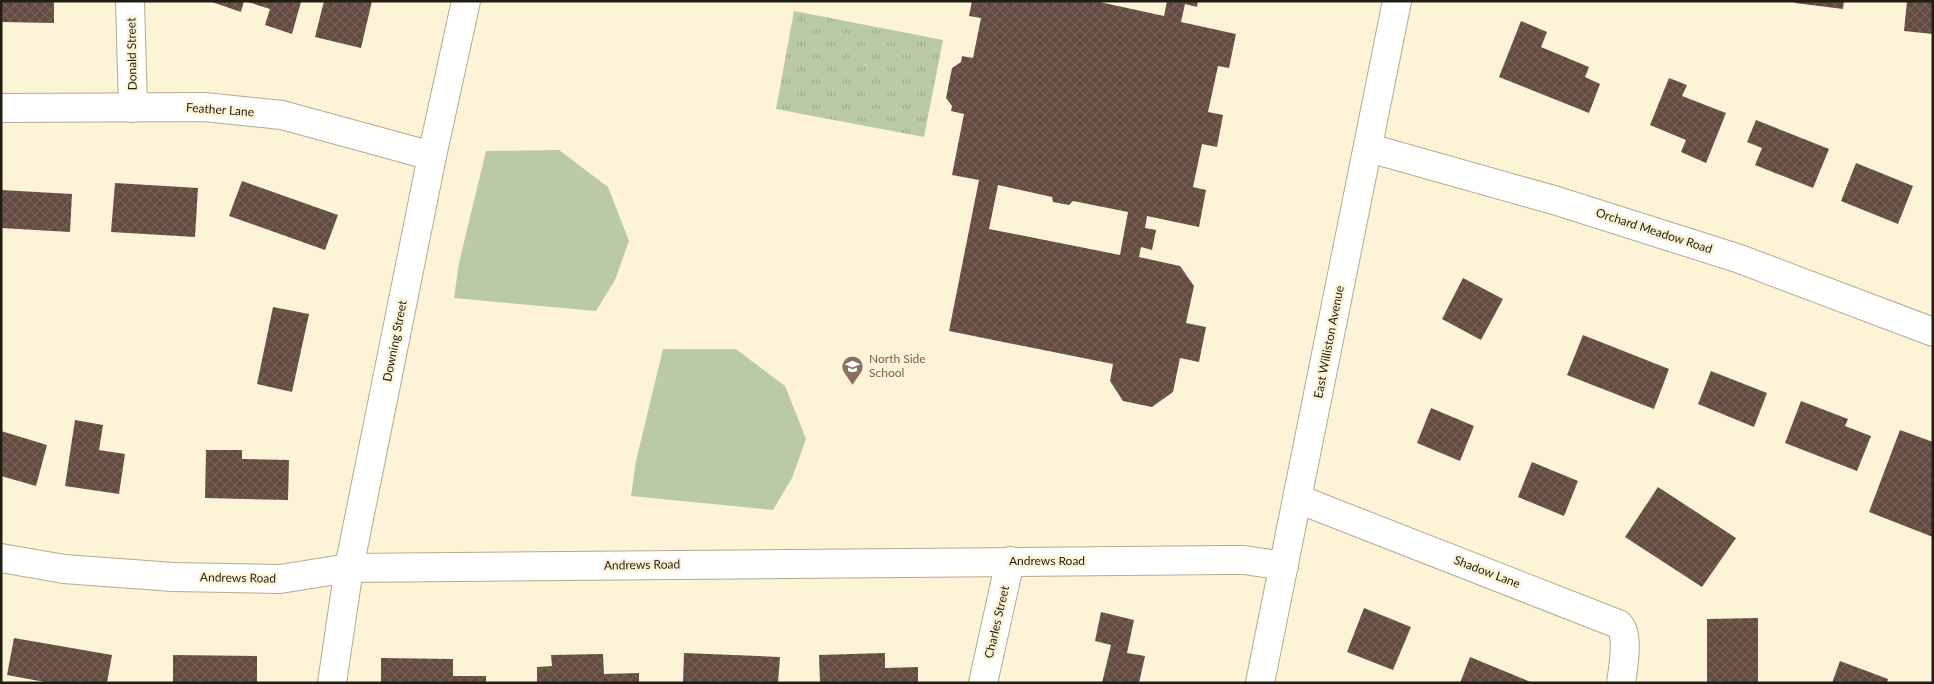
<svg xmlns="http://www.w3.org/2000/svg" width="1934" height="684" font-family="Lato,sans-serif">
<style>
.grass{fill:url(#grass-tufts)}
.pitch{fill:#bac9a8}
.building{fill:url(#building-cross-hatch);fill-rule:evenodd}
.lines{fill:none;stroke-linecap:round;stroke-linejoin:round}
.minor-casing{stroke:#b3aa90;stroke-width:30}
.primary-casing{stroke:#b3aa90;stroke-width:30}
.minor{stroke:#fff;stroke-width:28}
.primary{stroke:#fff;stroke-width:28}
.labels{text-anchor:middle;stroke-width:5;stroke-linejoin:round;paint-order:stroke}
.street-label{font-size:12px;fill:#201d13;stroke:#fdf4d8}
.education-label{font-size:12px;fill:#785e54;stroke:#fdf4d8;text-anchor:start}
</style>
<defs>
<pattern id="grass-tufts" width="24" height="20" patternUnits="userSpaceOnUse" patternTransform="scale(1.25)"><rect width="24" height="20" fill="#bac9a8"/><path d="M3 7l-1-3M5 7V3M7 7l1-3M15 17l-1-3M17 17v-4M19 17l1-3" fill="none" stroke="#a0ac90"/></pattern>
<pattern id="building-cross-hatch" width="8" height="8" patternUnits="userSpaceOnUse" patternTransform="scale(1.25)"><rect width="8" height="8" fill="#634b3f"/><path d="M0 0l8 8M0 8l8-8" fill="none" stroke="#756157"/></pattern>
</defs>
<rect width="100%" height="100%" fill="#fdf4d8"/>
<polygon class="grass" points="794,11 943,40 924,137 776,109"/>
<g class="pitch">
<polygon points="559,150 608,187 629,241 615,280 596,311 454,298 459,263 486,151"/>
<polygon points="663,349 736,349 785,386 806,439 792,478 773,510 631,496 636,461"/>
</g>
<g class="building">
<polygon points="1,1 54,1 54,23 1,22"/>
<polygon points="209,1 244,1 241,12"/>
<polygon points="245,1 301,2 292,34 265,25 270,9"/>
<polygon points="324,1 372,1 361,48 315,37"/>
<path d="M972,1h123l69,15 3,-15h31l-1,6 -12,-3 -4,18 55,12 -7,34 -11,-2 -10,46 15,3 -6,32 -15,-3 -9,43 13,3 -7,37 -52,-11 -2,12 11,2 -4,20 -11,-3 -2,10 41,9 14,20 -8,37 20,4 -7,35 -19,-4 -7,34 -21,15 -29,-6 -13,-20 3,-17 -164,-33 30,-151 -27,-5 12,-61 -13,-3 1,-5 -6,-8 6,-30 9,-6 1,-6 11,2 8,-40 -12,-2zM998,185l54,12 1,5 16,3 4,-4 55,11 -8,43 -131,-26z"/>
<polygon points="1795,1 1844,1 1843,9 1795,3"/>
<polygon points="1907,1 1933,1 1933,34 1904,31"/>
<polygon points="1521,21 1547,32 1541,47 1589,67 1585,77 1600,84 1589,113 1499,77"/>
<polygon points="1669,78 1687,85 1682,96 1726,113 1706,163 1681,152 1686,140 1650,125"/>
<polygon points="1756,120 1829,149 1813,188 1755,165 1762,148 1747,142"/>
<polygon points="1856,163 1913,186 1898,224 1841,201"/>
<polygon points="242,181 338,215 325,250 229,216"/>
<polygon points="115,183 198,188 195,237 111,232"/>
<polygon points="1,190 72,194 70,232 1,228"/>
<polygon points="1463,278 1503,299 1481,340 1442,319"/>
<polygon points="273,307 309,314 292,392 257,384"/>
<polygon points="1583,335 1669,369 1654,409 1567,375"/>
<polygon points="1711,371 1767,393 1754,427 1698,404"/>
<polygon points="1801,401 1848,419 1845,426 1871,436 1857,471 1785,443"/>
<polygon points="1431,408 1474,426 1460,461 1417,443"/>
<polygon points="75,420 103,425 99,450 125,454 119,494 65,486"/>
<polygon points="1900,430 1933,442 1933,537 1869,512"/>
<polygon points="1,431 47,445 36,486 1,476"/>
<polygon points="206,450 242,450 242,459 289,460 288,500 205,498"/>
<polygon points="1532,462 1578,481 1564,516 1518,497"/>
<polygon points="1658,487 1736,538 1702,587 1625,537"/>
<polygon points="1364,608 1411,627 1393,670 1347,652"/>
<polygon points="1101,612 1134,620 1127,653 1145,656 1139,683 1102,683 1111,645 1095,641"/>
<polygon points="1758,618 1758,683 1707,683 1707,619"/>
<polygon points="14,638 112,655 107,683 50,683 7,675"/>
<polygon points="684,653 780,657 778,683 683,683"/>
<polygon points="885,653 885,668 918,667 918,683 820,683 819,655"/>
<polygon points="603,654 604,674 639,673 639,683 537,683 537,667 552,666 551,655"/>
<polygon points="173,655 257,656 257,683 173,683"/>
<polygon points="1470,657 1533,683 1460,683"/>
<polygon points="381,658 453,659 453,676 486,676 486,683 381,683"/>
<polygon points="1840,661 1888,679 1887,683 1832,683"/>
</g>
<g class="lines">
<defs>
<g id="minor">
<polyline points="130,1 133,108"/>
<polyline points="1,108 204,107 282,115 432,156"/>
<polyline points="1369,148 1557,201 1737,258 1933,332"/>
<path d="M1298,499l320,125c12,8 5,45 3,59"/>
<polyline points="1,558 64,569 173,577 280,579 349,568 1226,560 1244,560 1284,566"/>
<polyline points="332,683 349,568 432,156 466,1"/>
<polyline points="983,683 1010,561"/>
</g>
<polyline id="primary" points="1260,683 1397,1"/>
</defs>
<use href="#minor" class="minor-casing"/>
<use href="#primary" class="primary-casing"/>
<use href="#minor" class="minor"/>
<use href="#primary" class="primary"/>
</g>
<defs>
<symbol id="school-pin" viewBox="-11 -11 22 30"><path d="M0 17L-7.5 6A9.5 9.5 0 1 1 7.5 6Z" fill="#8d6e63" stroke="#fdf4d8"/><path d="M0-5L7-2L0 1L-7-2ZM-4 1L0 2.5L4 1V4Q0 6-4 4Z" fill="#fff"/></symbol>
</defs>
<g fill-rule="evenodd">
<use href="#school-pin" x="840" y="354" width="25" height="34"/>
</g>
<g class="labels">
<g class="street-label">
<text transform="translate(132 54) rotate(-91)" y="4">Donald Street</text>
<text transform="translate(220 110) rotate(4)" y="4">Feather Lane</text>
<text transform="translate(1654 231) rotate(18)" y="4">Orchard Meadow Road</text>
<text transform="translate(395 341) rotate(-79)" y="4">Downing Street</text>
<text transform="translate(1329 342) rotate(-79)" y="4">East Williston Avenue</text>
<text x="1047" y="565">Andrews Road</text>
<text transform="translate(642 565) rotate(-1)" y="4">Andrews Road</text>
<text transform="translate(1487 572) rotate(21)" y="4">Shadow Lane</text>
<text transform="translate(238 578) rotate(1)" y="4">Andrews Road</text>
<text transform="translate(997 622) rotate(-77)" y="4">Charles Street</text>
</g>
<g class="education-label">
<text x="869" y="363">North Side<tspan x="869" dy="14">School</tspan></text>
</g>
</g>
<rect width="1934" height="684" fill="none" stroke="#201d13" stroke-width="5"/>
</svg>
